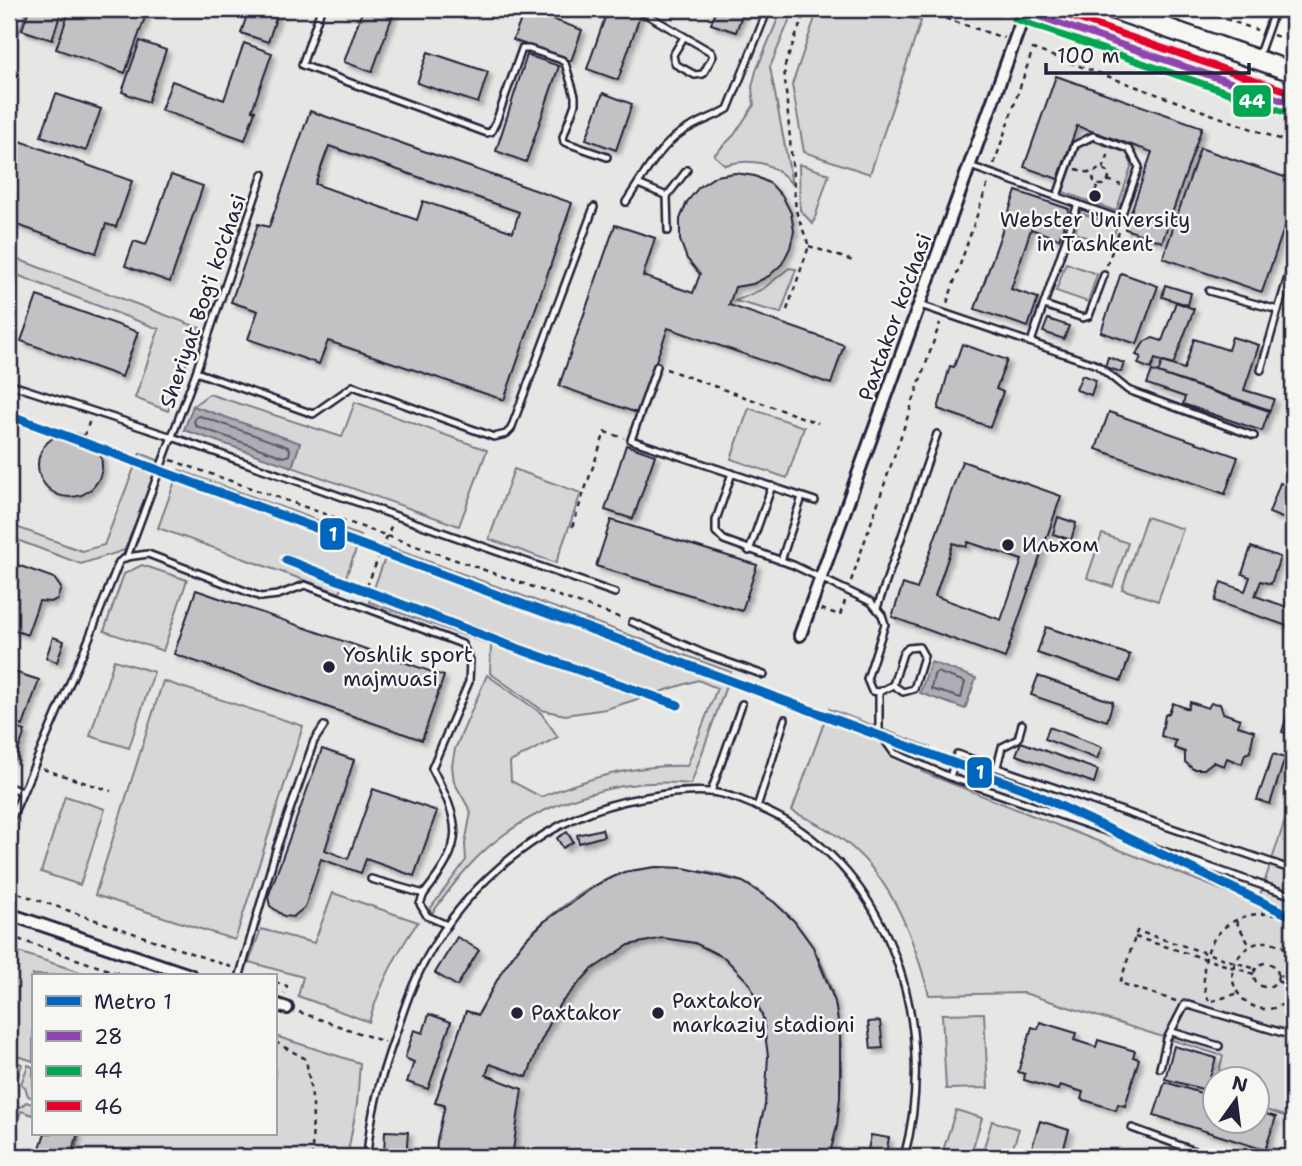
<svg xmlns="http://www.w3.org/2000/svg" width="1302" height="1166" font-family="'Shantell Sans',sans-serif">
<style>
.built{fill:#e6e6e4;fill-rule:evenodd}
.green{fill:#d7d7d7;stroke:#7c7c89;stroke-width:2}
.water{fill:#adadb3;stroke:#757583;stroke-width:2}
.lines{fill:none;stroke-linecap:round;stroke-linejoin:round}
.shore{stroke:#5a5a6b;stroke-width:2}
.building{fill:#c2c2c4;stroke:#22223b;stroke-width:2;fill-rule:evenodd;filter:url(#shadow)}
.service-casing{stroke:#22223b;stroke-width:10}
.minor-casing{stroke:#22223b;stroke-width:16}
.primary-casing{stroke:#22223b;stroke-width:23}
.path{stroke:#22223b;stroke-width:2.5;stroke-dasharray:5 5;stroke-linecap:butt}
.service{stroke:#f6f6f2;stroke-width:5}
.minor{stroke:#f6f6f2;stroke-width:10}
.primary{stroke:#f6f6f2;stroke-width:18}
.bus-1-casing{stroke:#f6f6f2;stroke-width:12}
.bus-2-casing{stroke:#f6f6f2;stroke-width:12}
.bus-3-casing{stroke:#f6f6f2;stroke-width:12}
.bus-1{stroke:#8e44ad;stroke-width:7}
.bus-2{stroke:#00a651;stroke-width:7}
.bus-3{stroke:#e4002b;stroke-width:7}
.metro-1-casing{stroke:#f6f6f2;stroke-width:14}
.metro-1{stroke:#0065bd;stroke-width:9}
.poi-dot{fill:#22223b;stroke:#f6f6f2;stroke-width:2.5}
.labels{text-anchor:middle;stroke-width:5;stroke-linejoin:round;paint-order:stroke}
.poi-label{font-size:21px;fill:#22223b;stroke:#f6f6f2;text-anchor:start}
.street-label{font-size:21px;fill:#22223b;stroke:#f6f6f2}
.line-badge{stroke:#f6f6f2;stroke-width:2.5}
.badge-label{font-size:19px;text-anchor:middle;font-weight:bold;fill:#fff}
</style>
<defs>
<filter id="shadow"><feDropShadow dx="4" dy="4" stdDeviation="2" flood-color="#0004"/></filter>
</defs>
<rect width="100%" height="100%" fill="#f6f6f2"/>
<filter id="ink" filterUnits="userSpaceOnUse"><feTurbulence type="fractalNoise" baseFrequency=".0143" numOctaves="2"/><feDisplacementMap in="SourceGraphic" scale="14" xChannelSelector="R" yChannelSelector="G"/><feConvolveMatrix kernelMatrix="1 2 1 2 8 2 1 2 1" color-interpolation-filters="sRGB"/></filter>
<g filter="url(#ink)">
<path class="built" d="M9,9h1009l275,95v1053h-1284zM33,975h242v158h-242zM1214,1078h42v42h-42z"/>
<g class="green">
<polygon points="9,9 27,9 9,63"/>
<path d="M782,9h12l-24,58 22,117c-19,-23 -40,-26 -67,-19l-11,-10 20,-20 20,-30 -2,-18 4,-16z"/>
<polygon points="818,9 884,9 921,21 870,174 804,152 792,85"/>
<polygon points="1093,141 1127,153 1132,165 1116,211 1063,192 1079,147"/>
<polygon points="799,164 829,174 813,224 800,210"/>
<polygon points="1081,213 1117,226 1110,245 1075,233"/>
<polygon points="9,256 200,328 168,411 135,398 159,329 9,272"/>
<polygon points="1066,263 1097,274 1088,302 1056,291"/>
<polygon points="789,268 796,269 781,313 735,301 763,289"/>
<polygon points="209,394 342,437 355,402 487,450 459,526 292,467 300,443 193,406"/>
<polygon points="749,408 804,427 787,478 731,459"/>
<polygon points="140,453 160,461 125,550 81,564 9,537 11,525 82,551 104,545"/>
<polygon points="514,469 581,493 556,563 489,539"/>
<polygon points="179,470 361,536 340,593 158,528"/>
<polygon points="1146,517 1183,529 1158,601 1122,589"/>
<polygon points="1102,534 1128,543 1113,587 1087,578"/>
<path d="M389,547l342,125 -40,112c-70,-8 -153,18 -206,66 -20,18 -36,40 -52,62h-3v-3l36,-49 -1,-16 6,-32 -17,-30 -2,-16 3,-17 32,-74 54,38 17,24 -48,25 1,19 30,16c46,-19 95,-33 146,-31l30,-78 -19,-8 -92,29 -41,6 -23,-5 -52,-37 1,-28 -122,-43z"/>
<polygon points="142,565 187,580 163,651 104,631 124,574"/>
<polygon points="114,660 154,672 129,748 90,736"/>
<polygon points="163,681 303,726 235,940 95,895"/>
<path d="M829,709l101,38 -8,25 335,132 36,-107v322l-36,-12 -1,-29h-39l6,-22 -199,-63 -95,2c-15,-55 -35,-113 -81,-151 -17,-14 -36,-23 -56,-33z"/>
<polygon points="65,796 105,809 80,885 41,872"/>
<path d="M656,867c29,1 57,4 84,14 14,6 29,17 40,27 70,62 70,165 49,249h-393l1,-16 8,-35 -10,-3 31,-92 12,3c14,-24 27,-51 45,-72 22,-26 70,-60 102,-70 10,-3 21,-3 31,-5z"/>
<path d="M333,893l85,29c-22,31 -38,63 -49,100l-71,-26 5,-19 -54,-15 12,-33 53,14z"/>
<polygon points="9,949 89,975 33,975 33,1061 9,1053"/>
<polygon points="984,1013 988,1088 946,1089 942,1014"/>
<polygon points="275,1036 360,1063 357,1104 347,1157 73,1157 80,1133 275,1133"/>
<polygon points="9,1059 22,1064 16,1083 9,1084"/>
<polygon points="28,1065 33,1067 33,1098 28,1096 25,1087 21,1084"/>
<polygon points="26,1102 33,1104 33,1115 21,1111 16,1127 9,1124 14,1108 22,1106"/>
<polygon points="956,1110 982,1118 970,1157 941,1157"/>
<polygon points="992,1121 1019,1129 1010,1157 981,1157"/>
</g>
<g class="water">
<polygon points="193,406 300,443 292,467 184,430"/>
<polygon points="931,662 976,678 965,709 920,693"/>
</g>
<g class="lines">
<g class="shore">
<polygon points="200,416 288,447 290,450 289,455 284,457 196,426 194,422 196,417"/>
<polygon points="937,672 965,682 961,698 931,689 934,675"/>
</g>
</g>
<g class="building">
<polygon points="29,9 62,9 52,40 22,30"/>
<polygon points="70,9 148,9 125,73 56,49"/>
<polygon points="249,9 279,9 268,42 241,33"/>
<polygon points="363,9 395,9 372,72 344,62"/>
<polygon points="525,9 582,30 571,61 513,40"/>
<polygon points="608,9 628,9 641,13 618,80 587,69"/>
<polygon points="716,9 744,9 736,32 711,24"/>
<polygon points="1288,9 1293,9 1293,22 1285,19"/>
<polygon points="140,41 166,50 148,102 122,92"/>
<polygon points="244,43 272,53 252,110 255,111 245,140 161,110 172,81 224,100"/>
<polygon points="428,52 488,72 478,103 417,83"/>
<polygon points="527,55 559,66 526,162 496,151"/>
<polygon points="1056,76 1202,127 1162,242 1125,229 1152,152 1077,126 1058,179 1024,167"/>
<polygon points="603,93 632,104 616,150 586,139"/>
<polygon points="56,94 101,109 86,151 41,136"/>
<path d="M310,111l262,92 -68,197 -176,-59 -9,23 -71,-25 10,-28 -27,-9 27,-78 11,3zM329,146l190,66 -6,20 -90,-31 -6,19 -102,-36z"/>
<polygon points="9,137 132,181 116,227 106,224 96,253 9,222"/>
<polygon points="1200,148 1293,180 1293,222 1287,220 1262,292 1163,258"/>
<polygon points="735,173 755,176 771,184 783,197 791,213 794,231 790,248 782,264 769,276 753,284 735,287 729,305 844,345 831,384 668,328 637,413 559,386 615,225 655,238 643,276 693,293 700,274 687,259 680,240 680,219 687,202 699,187 716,176"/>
<polygon points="171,175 203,186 170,282 125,266 134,241 146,245"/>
<polygon points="1016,191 1069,209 1059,239 1031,229 1011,289 1038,298 1028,327 975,309"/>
<polygon points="1121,273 1158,286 1137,344 1101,332"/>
<polygon points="1165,285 1191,293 1188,305 1162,297"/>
<polygon points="37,296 138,332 122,377 21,341"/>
<polygon points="1176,302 1194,309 1173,365 1155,359 1151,369 1138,364 1141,357 1136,355 1145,341 1153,338 1162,341"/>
<polygon points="1048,319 1069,326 1064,339 1043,332"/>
<polygon points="1232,337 1259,345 1244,390 1274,399 1270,410 1158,373 1162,362 1184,369 1194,339 1228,350"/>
<polygon points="962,344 1007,360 996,389 1003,392 990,427 938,409 950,366 954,367"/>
<polygon points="1108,357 1124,363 1121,372 1105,367"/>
<polygon points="1152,371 1269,411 1262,431 1183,404 1185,397 1147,384"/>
<polygon points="1082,375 1096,380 1091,395 1076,390"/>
<polygon points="1109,412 1238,457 1225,494 1096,449"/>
<circle cx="70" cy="465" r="32"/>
<polygon points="626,445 655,455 633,519 605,510"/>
<path d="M962,461l99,35 -56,162 -113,-41 11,-33 14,5zM968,542l54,18 -21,60 -66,-24 18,-53 13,4z"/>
<polygon points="1280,483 1293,487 1293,522 1269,513"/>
<polygon points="1058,517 1076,523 1071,540 1053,534"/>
<polygon points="611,520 757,565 742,611 596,566"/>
<polygon points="1251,547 1280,557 1271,584 1261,581 1255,596 1293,609 1293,628 1215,601 1221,582 1245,591 1250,577 1242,574"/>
<polygon points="9,562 54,578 61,588 57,599 51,602 39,601 27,635 9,628"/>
<polygon points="196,590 444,676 422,740 174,654"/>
<polygon points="1046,627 1130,655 1121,681 1037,653"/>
<polygon points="53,637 64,641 57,662 46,658"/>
<polygon points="11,671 39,680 23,726 9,721 9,678"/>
<polygon points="1038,676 1113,702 1107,721 1031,695"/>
<polygon points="1190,702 1208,708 1211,703 1220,704 1223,713 1240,719 1238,726 1254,731 1250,752 1245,754 1242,764 1227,758 1224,766 1213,762 1204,769 1193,769 1185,762 1185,752 1174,748 1176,741 1161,736 1165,715 1169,713 1173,703 1188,709"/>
<polygon points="1287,716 1293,718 1293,736 1282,732"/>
<polygon points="9,726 25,731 15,760 9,758"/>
<polygon points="1049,727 1102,747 1097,759 1045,739"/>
<polygon points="1021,742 1098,770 1094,783 1016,755"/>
<polygon points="322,749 354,760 325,850 348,859 373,789 437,811 414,876 366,859 361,873 321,859 305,907 293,917 284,916 270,906 268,897"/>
<polygon points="1273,754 1285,758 1270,804 1257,800"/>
<polygon points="602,829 604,836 579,843 577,835"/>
<polygon points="567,832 573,842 563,848 557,838"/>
<polygon points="656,867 684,868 743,882 774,902 794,921 813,947 835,1002 840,1035 840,1097 837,1126 829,1157 752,1157 765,1105 768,1056 763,1018 750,984 725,958 695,943 663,938 629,945 591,970 559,1005 539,1045 527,1077 490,1064 486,1075 522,1089 512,1157 436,1157 437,1141 445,1105 435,1103 466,1011 478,1015 502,971 524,941 545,921 598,884 624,872"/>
<polygon points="457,937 479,950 457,986 435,973"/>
<polygon points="429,1014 451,1022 428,1089 407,1082 414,1062 405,1058 414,1030 423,1033"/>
<polygon points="880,1021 883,1048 871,1049 868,1022"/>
<polygon points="1040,1022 1076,1033 1074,1040 1096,1047 1098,1040 1135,1051 1133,1057 1139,1059 1125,1106 1118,1104 1116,1110 1081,1099 1083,1092 1060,1085 1058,1090 1024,1080 1025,1074 1018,1072 1032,1027 1038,1029"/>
<polygon points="1174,1046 1216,1058 1206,1090 1165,1079"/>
<polygon points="1165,1082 1214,1097 1214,1120 1256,1120 1256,1111 1276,1117 1265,1150 1154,1115"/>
<polygon points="1040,1121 1069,1130 1061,1157 1029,1157"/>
<polygon points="385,1131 408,1132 406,1157 384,1157"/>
<polygon points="45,1133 78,1133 70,1157 37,1157"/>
<polygon points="871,1135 889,1138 886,1153 868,1150"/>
<polygon points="868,1150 886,1153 884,1157 866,1157"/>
</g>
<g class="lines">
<defs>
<g id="service">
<polyline points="321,9 302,65 487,133 491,132 496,122 522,49 529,49 562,60 565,63 575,96 575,104 563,137 564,142 607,157"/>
<polyline points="637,9 711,52 713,56 703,74 695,75 675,64 673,55 684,37"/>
<polyline points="1258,57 1275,9"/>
<polyline points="970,166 1120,219 1139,167 1129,149 1093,136 1075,145 1057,196"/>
<polyline points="638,184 667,196 687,170"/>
<polyline points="667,196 668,231"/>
<path d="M626,202c14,-21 29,-48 49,-65 15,-13 36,-18 53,-28l40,-100"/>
<polyline points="1209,291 1278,310 1293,261"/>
<polyline points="920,305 1097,365 1128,390 1254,436"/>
<polyline points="1044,305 1083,318 1089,316 1104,275"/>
<polyline points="1031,342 1078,204"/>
<polyline points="657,366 631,440 815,501"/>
<polyline points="1261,370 1278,310"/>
<polyline points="196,372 313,414 353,386 494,437 506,434 511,429 594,207"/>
<polyline points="9,384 172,437 615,593"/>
<polyline points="732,473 716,520 716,532 724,540 793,565 871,602 882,615 885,624 867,679 872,691 879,692 893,685 903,653 908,648 919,647 924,656 914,689 903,692 893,685"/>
<polyline points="749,551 772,486"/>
<polyline points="127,557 196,372 263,174"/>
<polyline points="781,561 802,497"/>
<polyline points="877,608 937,434"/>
<polyline points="632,622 705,654 764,675"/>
<polyline points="879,692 879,732 894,753 950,777 1293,896"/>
<polyline points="997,767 1002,747 1018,739 1022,724"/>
<polyline points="950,777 957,754 1293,870"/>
<polyline points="9,787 22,792"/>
<polyline points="711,792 742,704"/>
<polyline points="757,807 785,719"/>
<path d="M9,824l79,-183 31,-79 8,-5 21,-3 113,43 17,-2 27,-10 157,59 8,16 -1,22 -37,86c29,57 34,74 -8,126l-53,-15"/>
<polyline points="424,894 420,904 427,916 447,925"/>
<polyline points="240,975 276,850 314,741 324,726"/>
<polyline points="1172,1032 1219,1046"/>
<polyline points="1160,1068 1167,1039 1185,1004 1293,1036"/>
<polyline points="1132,1128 1211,1157"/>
<path d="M367,1157c3,-42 13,-78 27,-118 9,-27 17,-53 31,-78 43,-81 125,-148 216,-163 22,-4 46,-8 68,-6 19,1 42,12 60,20 124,59 170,218 135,345"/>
</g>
<g id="minor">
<polyline points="800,635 1026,9"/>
<polyline points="9,914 190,975"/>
<polyline points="275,1004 287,1008"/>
</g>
<g id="primary">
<polyline points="1018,9 1293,104"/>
<polyline points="1112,9 1293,72"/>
</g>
</defs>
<use href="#service" class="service-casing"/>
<use href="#minor" class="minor-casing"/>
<use href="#primary" class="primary-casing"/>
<g class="path">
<polyline points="917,9 1004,38"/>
<polyline points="1197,9 1257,30"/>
<polyline points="1273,35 1293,42"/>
<polyline points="994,164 1033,49 1293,144"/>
<polyline points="1076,169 1093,174"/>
<polyline points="1103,169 1109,153"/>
<circle cx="1101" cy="177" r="8"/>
<polyline points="1108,180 1121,185"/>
<polyline points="1092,201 1098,184"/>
<polyline points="809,246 853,261"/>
<polyline points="1107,265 1120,229"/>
<polyline points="947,303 989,180"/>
<polyline points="787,310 809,246 796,211 784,68 806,9"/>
<polyline points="666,369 818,423"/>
<polyline points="84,436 90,420"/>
<polyline points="171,460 624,619"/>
<polyline points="572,527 605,432 624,438"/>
<polyline points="851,581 940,323"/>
<polyline points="363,596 392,524"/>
<polyline points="821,609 840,615 845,601"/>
<polyline points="43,769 111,791"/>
<polyline points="9,890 234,968"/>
<polyline points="1236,921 1250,946"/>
<polyline points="9,936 123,975"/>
<polyline points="1135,937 1254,974"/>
<path d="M1293,956c-6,-9 -17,-14 -28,-14 -7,0 -14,3 -20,8 -36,30 13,84 48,46"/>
<circle cx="1266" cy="975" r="12"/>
<polyline points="1280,976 1293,980"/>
<polyline points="1277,981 1293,987"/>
<polyline points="275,982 287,986 284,994"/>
<polyline points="1176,1001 1120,983 1137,931 1256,969"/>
<path d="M1209,1001c-5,-10 -6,-22 -5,-32 4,-47 50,-67 89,-48"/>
<polyline points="1212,1001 1236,994"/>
<polyline points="299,1012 385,1042"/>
<polyline points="275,1042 306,1059 313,1104 312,1157"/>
</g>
<use href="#service" class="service"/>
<use href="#minor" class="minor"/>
<use href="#primary" class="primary"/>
<defs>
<polyline id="bus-1" points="1018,9 1293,104"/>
<polyline id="bus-2" points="1015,19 1290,114"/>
<polyline id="bus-3" points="1049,9 1293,93"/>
</defs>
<use href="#bus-1" class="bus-1-casing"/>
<use href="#bus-2" class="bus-2-casing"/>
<use href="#bus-3" class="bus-3-casing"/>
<use href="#bus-1" class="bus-1"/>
<use href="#bus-2" class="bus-2"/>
<use href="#bus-3" class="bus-3"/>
<defs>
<g id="metro-1">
<polyline points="9,415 1027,790 1293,917"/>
<polyline points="286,560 502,643 678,705"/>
</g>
</defs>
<use href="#metro-1" class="metro-1-casing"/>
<use href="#metro-1" class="metro-1"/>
</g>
</g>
<g class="poi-dot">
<circle cx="1095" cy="196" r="7"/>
<circle cx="1008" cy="545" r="7"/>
<circle cx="329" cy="667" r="7"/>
<circle cx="517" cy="1013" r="7"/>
<circle cx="658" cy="1013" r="7"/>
</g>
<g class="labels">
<g class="poi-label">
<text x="1095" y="227" text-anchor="middle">Webster University<tspan x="1095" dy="24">in Tashkent</tspan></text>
<text x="1022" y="552">Ильхом</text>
<text x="343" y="662">Yoshlik sport<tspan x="343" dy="24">majmuasi</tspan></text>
<text x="672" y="1008">Paxtakor<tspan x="672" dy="24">markaziy stadioni</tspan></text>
<text x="531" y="1020">Paxtakor</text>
</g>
<g class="street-label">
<text transform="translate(203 301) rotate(-71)" y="7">Sheriyat Bog'i ko'chasi</text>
<text transform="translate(895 317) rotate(-70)" y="7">Paxtakor ko'chasi</text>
</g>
</g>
<g class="line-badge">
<rect x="1232" y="84" width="40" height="34" rx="7" fill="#00a651"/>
<rect x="319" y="517" width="27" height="34" rx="7" fill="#0065bd"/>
<rect x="966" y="756" width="27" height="33" rx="7" fill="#0065bd"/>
</g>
<g class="badge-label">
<text x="1252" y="108">44</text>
<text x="333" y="541">1</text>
<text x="980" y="779">1</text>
</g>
<rect width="1302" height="1166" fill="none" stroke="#f6f6f2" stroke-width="35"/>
<rect x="18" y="18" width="1267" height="1131" fill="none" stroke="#22223b" stroke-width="2.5" filter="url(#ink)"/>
<rect x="32" y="974" width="245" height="161" fill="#f6f6f2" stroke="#a1a1a9" stroke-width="2"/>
<rect x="46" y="996" width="35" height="10" fill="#0065bd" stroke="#a1a1a9" stroke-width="2"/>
<text x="94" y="1009" font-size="21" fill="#22223b">Metro 1</text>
<rect x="46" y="1031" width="35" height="10" fill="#8e44ad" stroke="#a1a1a9" stroke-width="2"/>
<text x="94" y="1044" font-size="21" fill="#22223b">28</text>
<rect x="46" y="1066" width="35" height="10" fill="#00a651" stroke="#a1a1a9" stroke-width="2"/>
<text x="94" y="1078" font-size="21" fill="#22223b">44</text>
<rect x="46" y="1101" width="35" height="10" fill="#e4002b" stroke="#a1a1a9" stroke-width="2"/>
<text x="94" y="1114" font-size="21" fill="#22223b">46</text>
<g transform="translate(1236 1100) rotate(14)"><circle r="33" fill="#f6f6f2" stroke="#a1a1a9" stroke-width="2"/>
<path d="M0-5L12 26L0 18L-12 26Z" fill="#22223b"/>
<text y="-10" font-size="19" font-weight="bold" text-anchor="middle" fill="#22223b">N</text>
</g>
<path d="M1046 63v10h203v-10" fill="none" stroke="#22223b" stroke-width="3.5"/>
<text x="1057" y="63" font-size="21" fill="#22223b" stroke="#f6f6f2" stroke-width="5" paint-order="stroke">100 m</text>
</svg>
